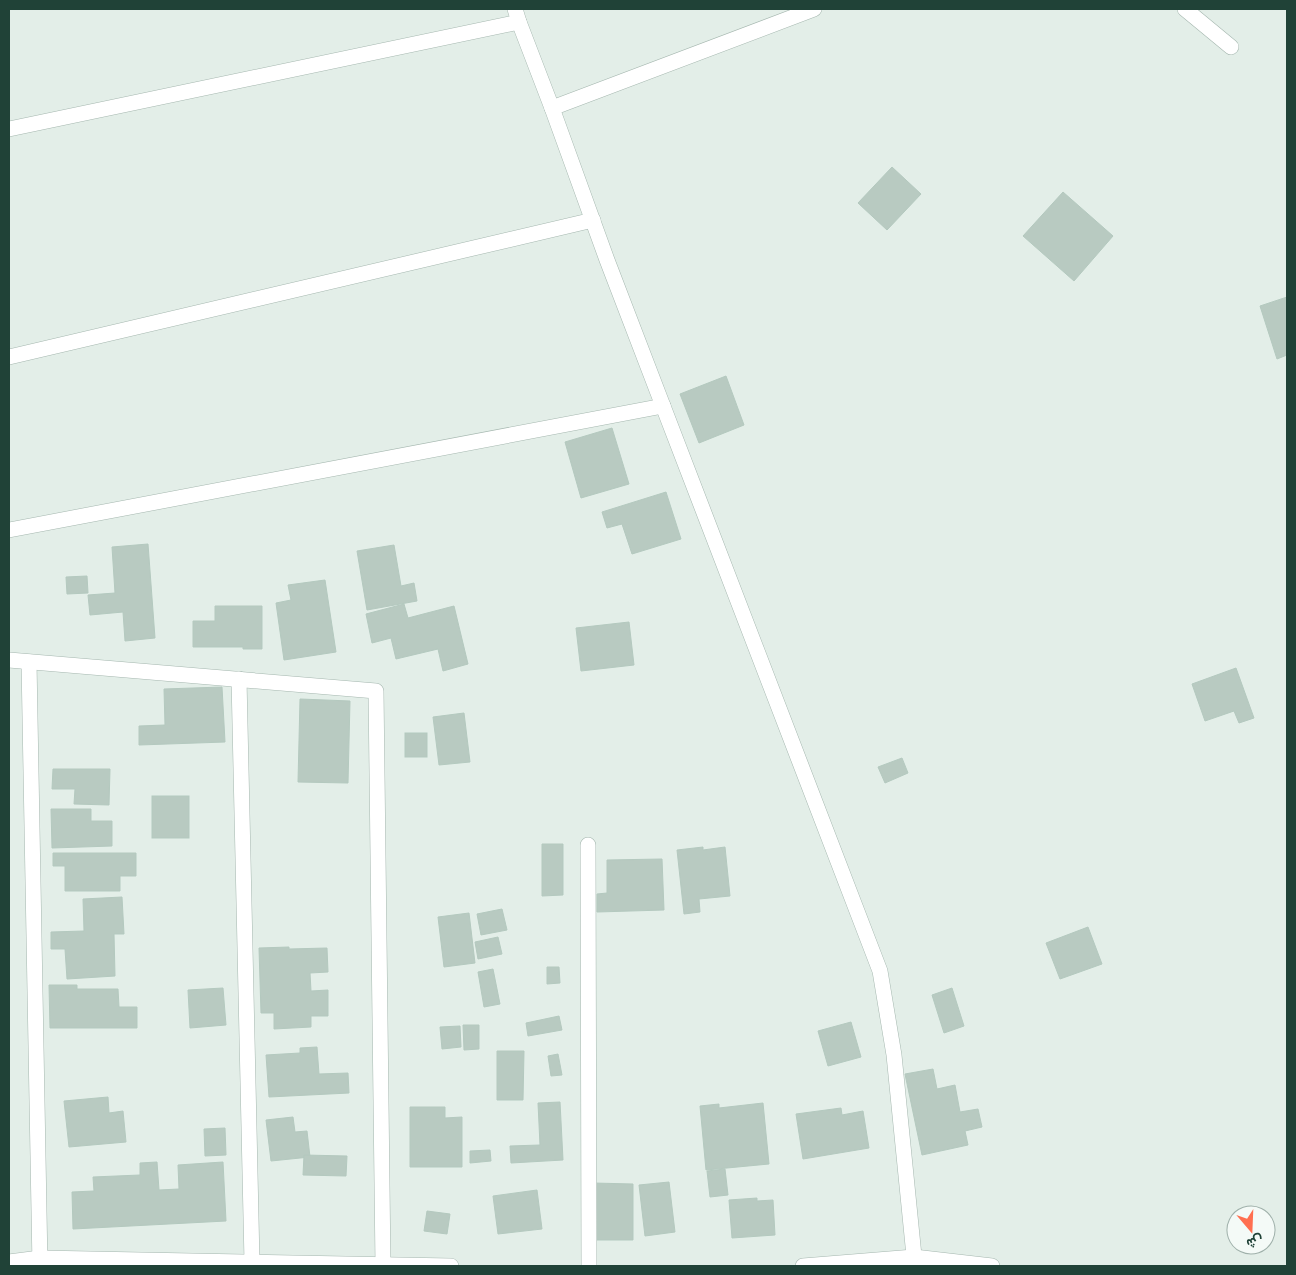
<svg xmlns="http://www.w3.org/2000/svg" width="1296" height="1275" font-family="'Roboto Condensed',Vazirmatn,sans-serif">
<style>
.building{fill:#b8cac1;stroke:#b4c9bf}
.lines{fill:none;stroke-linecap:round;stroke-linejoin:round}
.minor-casing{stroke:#a5b7af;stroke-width:16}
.minor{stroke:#fff;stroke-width:15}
</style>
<rect width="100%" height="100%" fill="#e3eee8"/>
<g class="building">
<polygon points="892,167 921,194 887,230 858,203"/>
<polygon points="1063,192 1113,236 1074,281 1023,236"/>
<polygon points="1287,297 1287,355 1277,359 1260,306"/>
<polygon points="726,376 744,425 699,443 680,394"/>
<polygon points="612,428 629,484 581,498 565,442"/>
<polygon points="666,492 681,539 632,554 622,524 607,528 602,512"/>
<polygon points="148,544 155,638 125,641 123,612 90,615 88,595 115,593 112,547"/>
<polygon points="394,545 401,586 414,583 417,601 367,610 357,551"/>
<polygon points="87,576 88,593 67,594 66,577"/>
<polygon points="325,580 336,652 284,660 276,603 291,600 288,585"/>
<polygon points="404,604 408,618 454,606 468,664 443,671 438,649 396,659 391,638 372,643 366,614"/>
<polygon points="215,606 262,606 262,649 243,649 243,647 193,647 193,621 215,621"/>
<polygon points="629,622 634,665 581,671 576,628"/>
<polygon points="1236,668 1254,718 1239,723 1234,711 1205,721 1192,684"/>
<polygon points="222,687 225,742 139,745 139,726 165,725 164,689"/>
<polygon points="300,699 350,701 348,783 298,782"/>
<polygon points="464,713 470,762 439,765 433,717"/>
<rect x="405" y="733" width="22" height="24"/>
<polygon points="902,758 908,773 885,783 878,767"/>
<polygon points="53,769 110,769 109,805 74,804 75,789 52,789"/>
<rect x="152" y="796" width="37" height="42"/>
<polygon points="51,809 91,809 91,821 112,821 112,846 52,848"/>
<polygon points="542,844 563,844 563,895 542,896"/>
<polygon points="703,847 703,850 725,847 730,896 699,899 700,912 684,914 677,850"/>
<polygon points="53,853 136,853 136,876 120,876 120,891 65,891 65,866 53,866"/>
<polygon points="662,859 664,910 597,912 597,894 607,893 607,860"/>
<polygon points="122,897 124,934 114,934 115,976 67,979 65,949 51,949 51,932 84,931 83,899"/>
<polygon points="502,909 507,930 481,935 477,914"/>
<polygon points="469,913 475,963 444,967 438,917"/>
<polygon points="1088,927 1102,964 1060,979 1046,943"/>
<polygon points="498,937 502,954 478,959 475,942"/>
<polygon points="289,947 289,949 327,948 328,972 310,973 311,991 328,990 328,1016 311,1016 311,1027 274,1029 274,1013 261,1013 259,948"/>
<polygon points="547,967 559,967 560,983 547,984"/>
<polygon points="493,969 500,1004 484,1007 478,972"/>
<polygon points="49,985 77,985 77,989 118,989 119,1007 137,1007 137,1028 50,1028"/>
<polygon points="223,988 226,1025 190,1028 188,990"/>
<polygon points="952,988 964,1026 944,1033 932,995"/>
<polygon points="559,1016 562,1030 528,1036 526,1023"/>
<polygon points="851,1022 861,1057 828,1066 818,1031"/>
<polygon points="463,1025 479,1025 479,1049 464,1050"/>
<polygon points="460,1026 461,1047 442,1049 440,1027"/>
<polygon points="317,1047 319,1074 348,1073 349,1093 269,1097 266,1055 300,1053 300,1048"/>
<polygon points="497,1051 524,1051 523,1100 497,1100"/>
<polygon points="558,1054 562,1075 551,1076 548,1056"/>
<polygon points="933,1069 937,1089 955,1085 960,1112 978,1109 982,1127 965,1131 968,1145 922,1155 905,1074"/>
<polygon points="108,1097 109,1113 123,1111 126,1142 69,1147 64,1101"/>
<polygon points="560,1102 563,1160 511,1163 510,1146 540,1145 538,1103"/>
<polygon points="763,1103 769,1164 706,1170 700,1106 719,1104 719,1108"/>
<polygon points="410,1107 445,1107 445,1118 462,1117 462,1167 410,1167"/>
<polygon points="841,1108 842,1115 863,1111 869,1148 803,1159 796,1114"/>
<polygon points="293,1117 295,1132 307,1131 310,1157 271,1161 266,1120"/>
<polygon points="225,1128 226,1155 205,1156 204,1129"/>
<polygon points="490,1150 491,1161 470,1163 470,1151"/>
<polygon points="304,1155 347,1156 346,1176 303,1175"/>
<polygon points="157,1162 159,1190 179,1189 178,1165 223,1162 226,1221 73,1229 72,1192 94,1191 93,1177 140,1175 140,1163"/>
<polygon points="725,1169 728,1195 710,1197 707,1171"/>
<polygon points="669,1182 675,1232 645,1236 639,1185"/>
<polygon points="593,1183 633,1184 633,1240 592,1240"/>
<polygon points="537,1190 542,1229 498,1234 493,1196"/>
<polygon points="757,1198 757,1201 773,1200 775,1235 732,1238 729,1200"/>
<polygon points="427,1211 450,1214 447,1234 424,1231"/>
</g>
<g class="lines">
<defs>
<g id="minor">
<polyline points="515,9 519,22 552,108 607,260 663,406 880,971 894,1055 915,1266"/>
<polyline points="1185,9 1231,47"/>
<polyline points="552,108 814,9"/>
<polyline points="9,129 519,22"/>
<polyline points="9,357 593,220"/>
<polyline points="9,530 663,406"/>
<polyline points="9,660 376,691 383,1266"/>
<polyline points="29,662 40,1266"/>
<polyline points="239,679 252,1262"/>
<polyline points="588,845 589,1266"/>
<polyline points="9,1262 40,1258 451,1266"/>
<polyline points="803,1266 914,1257 992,1266"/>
</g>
</defs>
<use href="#minor" class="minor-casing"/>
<use href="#minor" class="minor"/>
</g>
<rect width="1296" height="1275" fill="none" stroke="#204237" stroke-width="20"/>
<g transform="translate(1251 1230) rotate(161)"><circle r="24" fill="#f4faf7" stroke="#9fb0aa"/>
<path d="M0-4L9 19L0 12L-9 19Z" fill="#ff6f50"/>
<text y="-8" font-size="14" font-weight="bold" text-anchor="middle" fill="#204237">ش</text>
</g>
</svg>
